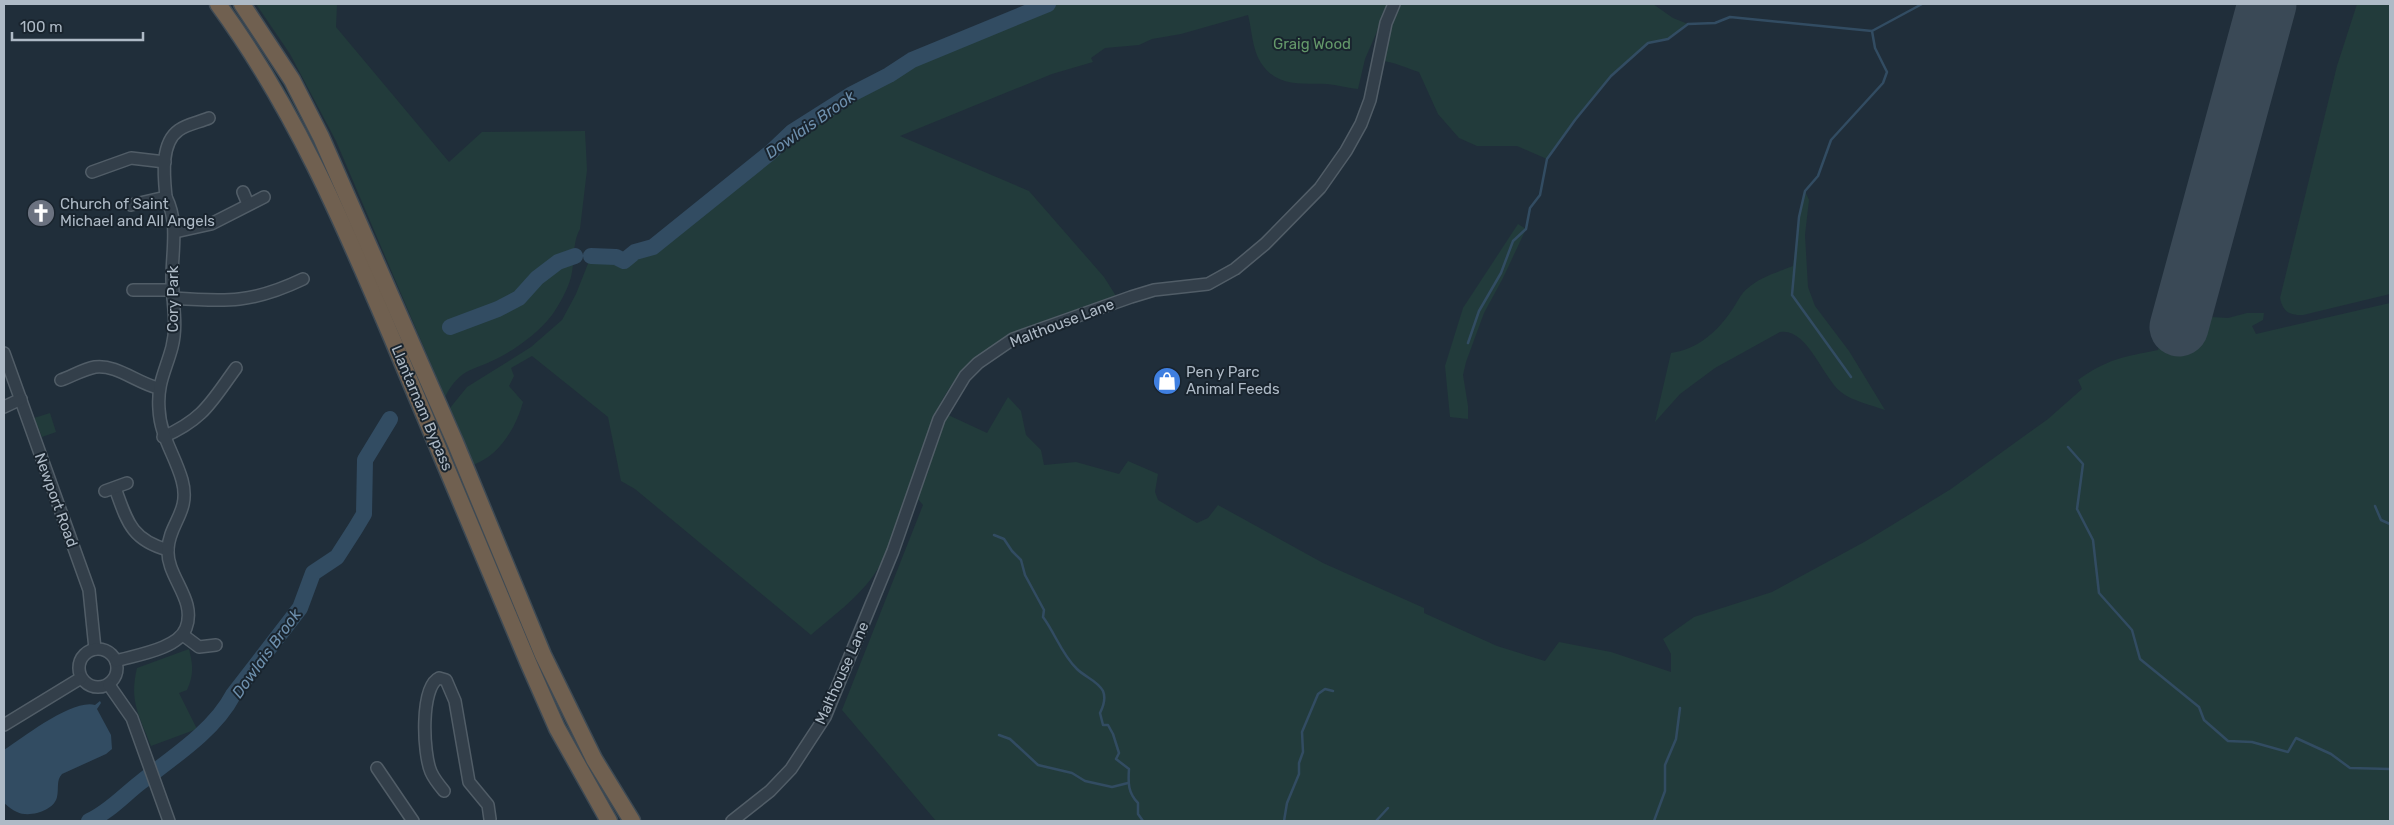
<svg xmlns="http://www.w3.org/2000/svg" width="2394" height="825" font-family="Rubik,sans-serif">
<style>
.green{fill:#223b3b}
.water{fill:#324c62}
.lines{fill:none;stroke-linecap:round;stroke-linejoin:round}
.stream{stroke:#324c62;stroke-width:2.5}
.river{stroke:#324c62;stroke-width:16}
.runway{stroke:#3a4956;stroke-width:59}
.minor-casing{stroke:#515d67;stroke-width:14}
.highway-casing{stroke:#3e4a54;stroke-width:19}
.minor{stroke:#333f4a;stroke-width:11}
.highway{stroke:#706050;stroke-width:16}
.labels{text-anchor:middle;stroke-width:4;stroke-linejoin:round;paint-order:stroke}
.park-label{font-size:15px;fill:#64986a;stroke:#19242e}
.poi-label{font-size:15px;fill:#aebac6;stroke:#19242e;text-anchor:start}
.street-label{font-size:15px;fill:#aebac6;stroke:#19242e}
.water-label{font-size:16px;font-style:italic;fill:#6d8fac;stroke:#19242e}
</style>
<rect width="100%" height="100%" fill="#202e3a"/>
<g class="green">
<path d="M256,4h81l-1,23 113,135 33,-30 103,-1 2,39 -7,59c-8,14 -5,32 -9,48 -3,12 -12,28 -19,38 -12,16 -32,31 -50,41 -27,15 -41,10 -57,41l-109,-256 -46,-87z"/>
<path d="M1048,4h341l-24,55 -7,30c-10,-1 -21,-4 -31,-5 -24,-1 -50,4 -66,-21 -9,-14 -9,-33 -13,-48l-67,19 -29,5 -13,6 -34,3 -14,10 2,4 -41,12 -152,62 129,55 75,86 12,19c-49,18 -103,30 -143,65 -56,48 -57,142 -93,204 -16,29 -45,49 -69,70l-176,-146 -14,-8 -13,-64 -76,-61 -21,12 3,8 -5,10 14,16c-7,26 -24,54 -50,63l-23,-57 17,-21 64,-40 31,-27 14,-26 15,-38 25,1 8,4 11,-9 18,-5 118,-95 21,-20 60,-38 37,-19 23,-15z"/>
<path d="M1400,4h253l20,14 15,6 -20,15 -20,5 -37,32 -36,44 -28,39 -30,-13h-40l-18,-8 -21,-24 -19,-42c-13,-4 -24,-10 -38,-11l7,-29z"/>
<path d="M2254,4h23l-34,121 -48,191 33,2 19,-5h17l-1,7 -11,6 4,8 134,-31v518h-1454l-94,-111 81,-205 -6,-7 12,-28 -2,-6 17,-51 43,20 21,-36 13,14 5,24 15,15 3,15 32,-3 43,12 9,-13 30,13 -3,18 3,8 39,23 11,-5 10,-13 105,58 101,45v5l73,33 48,15 14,-19 52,10 60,20v-18l-8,-15 31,-22 78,-25 94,-51 85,-52 97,-70 34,-30 -4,-9c29,-21 45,-23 80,-30l26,-101z"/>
<path d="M2357,4h33v290l-87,21c-14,0 -20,-3 -23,-17l57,-232z"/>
<path d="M1805,191l4,9 -4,35 3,52 7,19 34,45 36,59c-14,-5 -33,-9 -44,-18 -18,-14 -34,-65 -61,-60l-65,36 -35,26 -25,28 16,-69c27,-4 46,-21 61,-43 5,-7 9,-17 16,-22 12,-11 30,-16 45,-22l6,-49z"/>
<polygon points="1518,224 1526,229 1503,278 1484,313 1466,362 1463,375 1468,406 1468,419 1450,417 1445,366 1463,308"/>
<polygon points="50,413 56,432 42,437 34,418"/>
<path d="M189,649c4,16 5,26 -2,41l-8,3 18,36 -46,17c-12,-31 -22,-45 -14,-78z"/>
</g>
<path class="water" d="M100,701l1,2 -4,6 14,26 1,14 -6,5 -44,20c-6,6 -3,15 -5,23 -3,14 -28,21 -40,15 -5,-2 -9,-6 -13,-9v-53c20,-13 68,-51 91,-45z"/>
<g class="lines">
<g class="stream">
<polyline points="1468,343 1479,311 1501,273 1513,241 1526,229 1530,208 1540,195 1547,159 1575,120 1611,76 1648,43 1668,39 1688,24 1715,23 1730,17 1872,31"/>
<polyline points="1851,377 1792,295 1799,217 1805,191 1818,176 1831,140 1883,83 1887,72 1875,48 1872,31 1922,4"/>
<polyline points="2068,447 2083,464 2077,509 2093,540 2099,593 2132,630 2140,659 2199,707 2204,720 2228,741 2252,742 2288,752 2296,738 2331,754 2350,768 2390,769"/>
<polyline points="2375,506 2381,520 2390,524"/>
<path d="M994,535l10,4 8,12 9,9 4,15 19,35 -1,7c12,16 19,38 34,52 8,8 21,12 26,22 3,7 0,16 -3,22l3,12h5l5,9 6,19 -3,6 13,10c-1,14 -1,24 9,34v11l5,7"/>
<polyline points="999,735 1010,739 1038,765 1072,773 1085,781 1112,787 1128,783"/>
<polyline points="1284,821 1287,803 1299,774 1299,763 1303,752 1302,732 1318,694 1325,689 1333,691"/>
<polyline points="1376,821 1388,808"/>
<polyline points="1654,821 1665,791 1665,765 1676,739 1680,708"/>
</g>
<g class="river">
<polyline points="591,256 616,257 624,261 635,252 653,247 771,152 792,132 852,94 889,75 912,60 1048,4"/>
<polyline points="450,327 498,309 519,298 537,278 558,262 575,256"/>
<path d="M89,821c20,-9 35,-26 52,-39 31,-24 74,-52 92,-87l67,-87 13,-35 24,-16 18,-28 9,-15 1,-54 25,-41"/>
</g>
<polyline class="runway" points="2179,327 2267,4"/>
<defs>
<g id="minor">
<polyline points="92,172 131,158 165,162"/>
<polyline points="243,192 248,204"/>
<path d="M166,197c-2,-20 -6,-54 13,-67 8,-6 21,-8 30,-12"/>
<polyline points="175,232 211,224 264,197"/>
<polyline points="133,290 173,290"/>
<path d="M173,298c54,4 80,5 130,-19"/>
<polyline points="4,353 89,590 95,649"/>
<path d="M61,380c11,-4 23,-11 34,-13 21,-3 42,16 63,21"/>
<polyline points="4,407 21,399"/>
<path d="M163,437c41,-18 48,-35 73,-69"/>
<path d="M115,488c12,33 16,52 53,62"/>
<polyline points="105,491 127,483"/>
<polyline points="183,635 199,647 216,645"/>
<circle cx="98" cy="668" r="19"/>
<path d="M116,661c20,-6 62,-12 70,-33 11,-29 -20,-51 -18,-79 1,-26 23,-37 14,-69 -7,-25 -22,-44 -23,-71 -2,-26 7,-39 13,-62 6,-23 0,-46 0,-68 0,-29 7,-56 -6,-82l-35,8"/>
<polyline points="109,685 132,718 169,821"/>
<polyline points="4,725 81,678"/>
<polyline points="377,768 413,821"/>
<path d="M444,791c-5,-6 -10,-12 -13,-19 -8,-18 -11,-85 8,-94l7,2 9,21 14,81 19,23 2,14"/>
<polyline points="732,821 770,791 791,769 825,717 893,551 939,419 965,376 978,363 1013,339 1131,297 1154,290 1208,284 1235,269 1265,244 1320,188 1346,151 1361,124 1370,100 1386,23 1394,4"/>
</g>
<g id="highway">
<path d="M218,4c76,104 124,216 174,334 46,108 90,216 136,324l29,66 52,93"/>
<polyline points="242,4 292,80 321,137 455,442 543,655 594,759 632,821"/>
</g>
</defs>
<use href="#minor" class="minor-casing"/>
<use href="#highway" class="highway-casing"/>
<use href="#minor" class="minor"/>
<use href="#highway" class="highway"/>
</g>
<defs>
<symbol id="church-disc" viewBox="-11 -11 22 22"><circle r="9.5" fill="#6b7280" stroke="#19242e"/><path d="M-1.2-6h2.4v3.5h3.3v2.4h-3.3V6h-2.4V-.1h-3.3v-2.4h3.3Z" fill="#fff"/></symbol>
<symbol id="shop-disc" viewBox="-11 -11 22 22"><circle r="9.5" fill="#3f7fe0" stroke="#19242e"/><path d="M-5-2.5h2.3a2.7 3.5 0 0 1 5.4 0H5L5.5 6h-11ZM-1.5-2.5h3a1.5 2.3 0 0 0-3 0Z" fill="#fff"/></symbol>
</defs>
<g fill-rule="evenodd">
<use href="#church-disc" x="25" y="197" width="32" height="32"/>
<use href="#shop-disc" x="1151" y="365" width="32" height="32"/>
</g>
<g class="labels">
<g class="park-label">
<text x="1312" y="49">Graig Wood</text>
</g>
<g class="poi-label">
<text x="60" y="209">Church of Saint<tspan x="60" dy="17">Michael and All Angels</tspan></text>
<text x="1186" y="377">Pen y Parc<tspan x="1186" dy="17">Animal Feeds</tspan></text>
</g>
<g class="street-label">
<text transform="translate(173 299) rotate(-90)" y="5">Cory Park</text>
<text transform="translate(1062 323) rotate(-21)" y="5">Malthouse Lane</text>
<text transform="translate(422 408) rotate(67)" y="5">Llantarnam Bypass</text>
<text transform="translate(56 500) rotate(70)" y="5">Newport Road</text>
<text transform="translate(842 673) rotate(-66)" y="5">Malthouse Lane</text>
</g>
<g class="water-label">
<text transform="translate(810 124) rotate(-35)" y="6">Dowlais Brook</text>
<text transform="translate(266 653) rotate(-54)" y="6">Dowlais Brook</text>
</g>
</g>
<rect width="2394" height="825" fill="none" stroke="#aebac6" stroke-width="10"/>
<path d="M12 32v8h131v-8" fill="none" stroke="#aebac6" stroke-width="2.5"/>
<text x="20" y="32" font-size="15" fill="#aebac6" stroke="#19242e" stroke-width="4" paint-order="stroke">100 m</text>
</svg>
